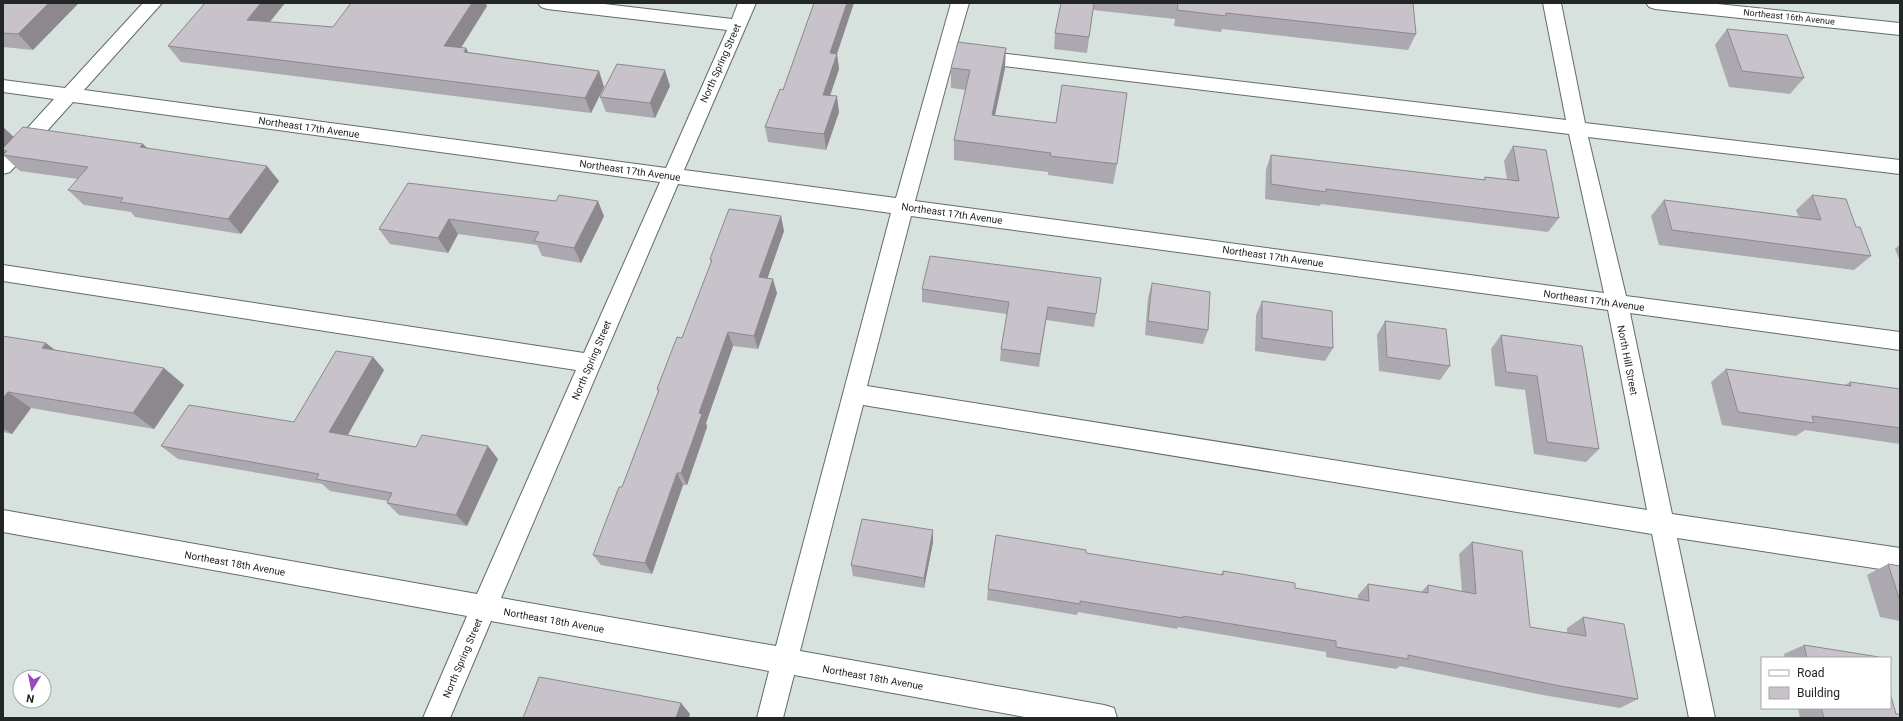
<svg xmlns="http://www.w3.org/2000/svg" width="1903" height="721" font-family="Roboto,sans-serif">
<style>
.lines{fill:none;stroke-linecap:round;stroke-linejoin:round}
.minor-casing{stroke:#636c69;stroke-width:2}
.minor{fill:#fff;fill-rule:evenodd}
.wall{fill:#aca8af}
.shaded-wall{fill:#8c888e}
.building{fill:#c8c3cb;stroke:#8c888e}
.labels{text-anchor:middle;stroke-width:4;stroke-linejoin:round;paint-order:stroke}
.far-street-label{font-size:9px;fill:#222625;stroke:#fff}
.street-label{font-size:10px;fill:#222625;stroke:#fff}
</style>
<rect width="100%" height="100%" fill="#d7e1dd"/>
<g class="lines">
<defs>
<g id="minor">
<path d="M143,3h19l-78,87 582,78 61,-138 -180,-21 -6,-2 -3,-4h58l136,16 6,-16h18l-72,167 212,28 55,-195h18l-13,45 610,72 -23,-117h18l24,120 315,37v14l-312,-37 38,159 274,36v18l-270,-37 42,201 228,34v24l-223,-34 38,180h-26l-37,-184 -789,-129 -63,246 304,54 10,3 3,10h-87l-236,-43 -11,43h-26l12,-47 -278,-50 -41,97h-27l44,-102 -464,-84v-22l474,84 99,-224 -573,-89v-16l581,88 76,-171 -587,-80 -63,70 -7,2v-19l51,-56 -51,-7v-12l62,8zM953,60l616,74 35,159 -689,-92zM678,184l213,29 -115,433 -275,-48zM911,216l697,94 39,200 -780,-124z"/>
<polygon points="1646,3 1708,3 1900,23 1900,35 1655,9 1649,7"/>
</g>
</defs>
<use href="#minor" class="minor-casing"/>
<use href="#minor" class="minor"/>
</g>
<g class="wall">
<polygon points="3,3 33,50 3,47"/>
<polygon points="205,3 285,3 270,22 333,27 487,6 461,48 466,48 468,52 599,71 604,87 591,113 181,62 168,46"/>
<polygon points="1061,3 1413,3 1416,34 1408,50 1222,29 1221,32 1174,26 1175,19 1093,10 1087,53 1054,49 1055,33"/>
<polygon points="1727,29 1804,78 1790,94 1729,87 1715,45"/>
<polygon points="837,54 839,69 830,96 839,112 826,150 768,142 765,127 783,90"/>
<polygon points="951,68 1005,68 995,115 1117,164 1113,184 1048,175 1048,172 954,160 954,140 966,90 951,88"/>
<polygon points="670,86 655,118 606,112 600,97"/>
<polygon points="3,127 13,137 143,144 147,148 279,181 241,234 135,217 131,212 84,205 68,190 78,179 20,171 3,155 5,153 4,152 3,153"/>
<polygon points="1513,146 1559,218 1548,232 1321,204 1320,206 1265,199 1266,169 1271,155 1484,180 1485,177 1507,180 1504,161"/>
<polygon points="408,183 604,216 581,263 542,256 537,245 458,234 448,253 390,244 379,229"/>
<polygon points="1812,195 1856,227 1871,256 1854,270 1659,245 1651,216 1664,200 1799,217 1796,210"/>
<polygon points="784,231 767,278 777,293 758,349 733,346 706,423 707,427 687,485 683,485 652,574 601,565 593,555 622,487 658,392 657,389 682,338 711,263 710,259"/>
<polygon points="1900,244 1900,261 1895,249"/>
<polygon points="1101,278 1096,314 1094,327 1046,320 1039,367 1000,361 1001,349 1007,314 922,302 922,289"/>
<polygon points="1152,283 1208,330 1203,344 1145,335 1148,298"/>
<polygon points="1262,301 1333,348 1325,361 1255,351 1256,315"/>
<polygon points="1385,321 1450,366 1440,380 1379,371 1377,335"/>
<polygon points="1501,335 1599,449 1586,462 1534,454 1525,390 1495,386 1491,349"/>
<polygon points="3,336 55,350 184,385 154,429 31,408 12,434 3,432"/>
<polygon points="373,357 384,370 348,435 416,447 498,459 467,526 399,515 387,503 388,501 330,491 322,484 178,459 161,446 294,422"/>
<polygon points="1726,369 1845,385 1850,382 1900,389 1900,444 1805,430 1796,436 1722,425 1711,382"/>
<polygon points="933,530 933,542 924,588 853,576 851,565"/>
<polygon points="1472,542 1530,627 1567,633 1567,628 1583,617 1638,699 1620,708 1543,695 1400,666 1396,669 1326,657 1326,652 1178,627 1177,629 1078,612 1077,615 987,600 988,589 1221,575 1223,571 1295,588 1358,599 1358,595 1368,584 1421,592 1428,585 1462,591 1459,554"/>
<polygon points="1888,564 1900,566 1900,621 1880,617 1867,575"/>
<polygon points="1804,645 1879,658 1785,658 1784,654"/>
<polygon points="1798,708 1890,708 1900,718 1800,718"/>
</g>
<g class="shaded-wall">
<polygon points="49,3 79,3 33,50 18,34"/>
<polygon points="261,3 285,3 258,36 247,20"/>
<polygon points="472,3 486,3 487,6 452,62 444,46"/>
<polygon points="847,3 854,3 836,57 837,54 839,69 825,110 823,95 830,53"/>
<polygon points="466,48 474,64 464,52"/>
<polygon points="1006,48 1005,68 991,134 992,115"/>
<polygon points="665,70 670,86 655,118 650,103"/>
<polygon points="599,71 604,87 591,113 585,98"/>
<polygon points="837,96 839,112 826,150 824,134"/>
<polygon points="3,127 16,139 3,150"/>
<polygon points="143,144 157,159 140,147"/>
<polygon points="267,166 279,181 241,234 228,219"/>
<polygon points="598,201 604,216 581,263 574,248"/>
<polygon points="781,216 784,231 763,291 759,277"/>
<polygon points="449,219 458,234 448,253 438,238"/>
<polygon points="773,279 777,293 758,349 754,336"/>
<polygon points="728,332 733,346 706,423 707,427 687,485 681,473 699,413"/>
<polygon points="46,343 68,360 42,348"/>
<polygon points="373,357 384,370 342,445 329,432"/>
<polygon points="164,368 184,385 154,429 133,413"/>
<polygon points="8,392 31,408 12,434 3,428 3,398"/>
<polygon points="488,446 498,459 467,526 456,515"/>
<polygon points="677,473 683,485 652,574 645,563"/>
<polygon points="933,530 933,542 924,588 924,578"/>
<polygon points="681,703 690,714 689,718 676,718"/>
</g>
<g class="building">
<polygon points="3,3 49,3 18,34 3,33"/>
<polygon points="205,3 261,3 247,20 333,27 351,3 472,3 444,46 466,48 464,52 599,71 585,98 168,46"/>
<polygon points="814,3 847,3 830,53 837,54 823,95 837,96 824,134 765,127 780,89 783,90"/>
<polygon points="1061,3 1094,3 1089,37 1055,33"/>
<polygon points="1178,3 1413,3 1416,34 1226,13 1226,16 1177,10"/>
<polygon points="1727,29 1787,35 1804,78 1742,71"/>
<polygon points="958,42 1006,48 992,115 1056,123 1062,85 1127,93 1117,164 1050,156 1051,153 954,140 970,70 951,68"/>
<polygon points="617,64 665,70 650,103 600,97"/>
<polygon points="23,127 143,144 140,147 267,166 228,219 120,202 123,198 68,190 88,167 3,155 7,151 3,150 3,148"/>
<polygon points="1513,146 1546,150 1559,218 1326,189 1326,192 1271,184 1271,155 1485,180 1485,177 1519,181"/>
<polygon points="408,183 556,201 559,195 598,201 574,248 534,241 539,232 449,219 438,238 379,229"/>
<polygon points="1812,195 1846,199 1856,227 1860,227 1871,256 1672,230 1664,200 1821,220"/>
<polygon points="729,209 781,216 759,277 773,279 754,336 728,332 699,413 702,414 681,473 677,473 645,563 593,555 619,487 622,487 659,390 657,389 677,337 682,338 712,260 710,259"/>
<polygon points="930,256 1101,278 1096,314 1048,307 1040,354 1001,349 1009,302 922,289"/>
<polygon points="1152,283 1210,292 1208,330 1148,321"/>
<polygon points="1262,301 1332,311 1333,348 1262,338"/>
<polygon points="1385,321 1446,329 1450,366 1387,357"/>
<polygon points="1501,335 1582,346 1599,449 1547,442 1537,376 1506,372"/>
<polygon points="3,336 46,343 42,348 164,368 133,413 8,392 3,398"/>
<polygon points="336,351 373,357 329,432 416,447 422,435 488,446 456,515 387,503 392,493 316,479 319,474 161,446 189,405 294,422"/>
<polygon points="1726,369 1851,386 1850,382 1900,389 1900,428 1812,416 1814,423 1738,412"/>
<polygon points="862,519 933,530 924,578 851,565"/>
<polygon points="996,535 1086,550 1086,553 1223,575 1223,571 1295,583 1295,588 1369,601 1368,584 1428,593 1428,585 1476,594 1472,542 1522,551 1530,627 1586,636 1583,617 1624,624 1638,699 1560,686 1408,655 1408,659 1336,647 1336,641 1183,616 1183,618 1080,601 1080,604 988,589"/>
<polygon points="1888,564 1900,566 1900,601"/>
<polygon points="1804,645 1879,657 1879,658 1807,658"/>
<polygon points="539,677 681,703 676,718 523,718"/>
<polygon points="1890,693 1896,714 1900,714 1900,718 1824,718 1821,708 1890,708"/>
</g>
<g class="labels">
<g class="far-street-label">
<text transform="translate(1789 17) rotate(6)" y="3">Northeast 16th Avenue</text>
</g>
<g class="street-label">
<text transform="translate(720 63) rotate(-66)" y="4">North Spring Street</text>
<text transform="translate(309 127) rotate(8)" y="4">Northeast 17th Avenue</text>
<text transform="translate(630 170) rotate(8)" y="4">Northeast 17th Avenue</text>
<text transform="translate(952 213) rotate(8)" y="4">Northeast 17th Avenue</text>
<text transform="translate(1273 256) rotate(8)" y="4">Northeast 17th Avenue</text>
<text transform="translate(1594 300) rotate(8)" y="4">Northeast 17th Avenue</text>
<text transform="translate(591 360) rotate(-67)" y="4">North Spring Street</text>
<text transform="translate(1628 360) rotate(79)" y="4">North Hill Street</text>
<text transform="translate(235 563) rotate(10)" y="4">Northeast 18th Avenue</text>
<text transform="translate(554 620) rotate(10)" y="4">Northeast 18th Avenue</text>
<text transform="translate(462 658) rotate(-67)" y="4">North Spring Street</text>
<text transform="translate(873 677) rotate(10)" y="4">Northeast 18th Avenue</text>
</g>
</g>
<rect width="1903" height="721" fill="none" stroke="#222625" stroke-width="8"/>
<rect x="1761" y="657" width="130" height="52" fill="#ffffff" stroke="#a7a8a8"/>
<rect x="1769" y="670" width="20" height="6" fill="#ffffff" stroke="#a7a8a8"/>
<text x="1797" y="677" font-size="12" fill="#222625">Road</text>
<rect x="1769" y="687" width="20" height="12" fill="#c8c3cb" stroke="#a7a8a8"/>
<text x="1797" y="697" font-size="12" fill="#222625">Building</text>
<g transform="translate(32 689) rotate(190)"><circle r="19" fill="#ffffff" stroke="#a7a8a8"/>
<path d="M0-3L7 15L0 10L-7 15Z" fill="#984abb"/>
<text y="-6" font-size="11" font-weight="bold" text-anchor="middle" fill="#222625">N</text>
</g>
</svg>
